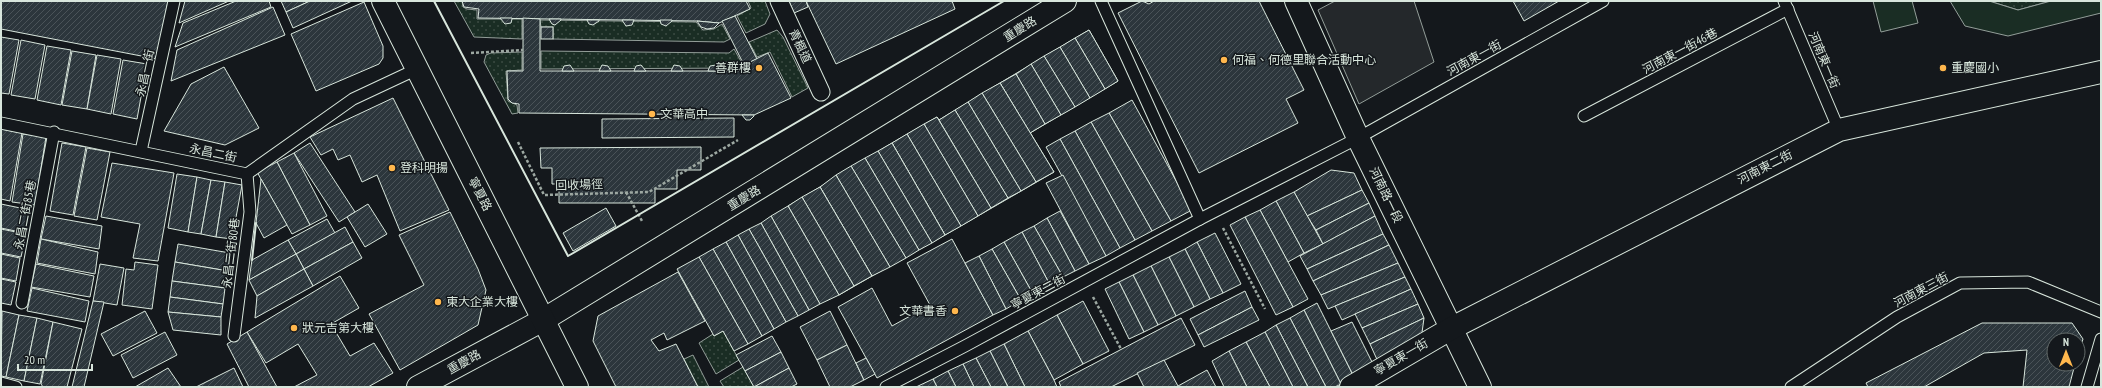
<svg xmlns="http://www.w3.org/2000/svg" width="2102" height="388" font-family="'PT Sans Narrow','Noto Sans TC',sans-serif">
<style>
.grass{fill:url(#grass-dots);stroke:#939e99}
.pitch{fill:#1a2d24;stroke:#939e99}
.parking{fill:#24282b;stroke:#939e99}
.building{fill:url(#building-hatch);stroke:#d8e6dc}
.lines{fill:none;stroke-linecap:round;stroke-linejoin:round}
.service-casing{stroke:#d8e6dc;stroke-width:13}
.pedestrian-casing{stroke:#d8e6dc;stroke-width:19}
.minor-casing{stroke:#d8e6dc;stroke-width:24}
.tertiary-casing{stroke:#d8e6dc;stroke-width:24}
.path{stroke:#9da8a2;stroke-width:2.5;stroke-dasharray:3 2;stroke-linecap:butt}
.service{stroke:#14181c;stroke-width:11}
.pedestrian{stroke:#14181c;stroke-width:17}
.minor{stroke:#14181c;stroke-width:22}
.tertiary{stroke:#14181c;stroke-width:22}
.wall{stroke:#d8e6dc;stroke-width:2}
.poi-dot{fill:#ffb74d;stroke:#14181c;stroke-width:1.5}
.labels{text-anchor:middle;stroke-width:3;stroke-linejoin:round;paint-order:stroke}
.street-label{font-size:12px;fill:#d8e6dc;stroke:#14181c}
.poi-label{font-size:12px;fill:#d8e6dc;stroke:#14181c;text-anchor:start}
</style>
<defs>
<pattern id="grass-dots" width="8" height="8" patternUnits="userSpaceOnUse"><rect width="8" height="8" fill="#1a2d24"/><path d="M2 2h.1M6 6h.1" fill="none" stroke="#3b4b43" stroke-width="1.8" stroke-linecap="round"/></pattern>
<pattern id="building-hatch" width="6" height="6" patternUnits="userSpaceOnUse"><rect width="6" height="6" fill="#2c363c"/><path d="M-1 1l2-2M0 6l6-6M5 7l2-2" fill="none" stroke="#4a5358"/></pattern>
</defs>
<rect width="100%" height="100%" fill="#14181c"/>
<g class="grass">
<polygon points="454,1 462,1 463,7 467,9 477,10 477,19 522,19 522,39 474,37"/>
<polygon points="748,1 765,1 770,14 765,24 746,33 737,16 751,8"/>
<polygon points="1989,1 2051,1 2018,10"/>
<polygon points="540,20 696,22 703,30 714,29 722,24 730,39 724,42 553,39 553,27 541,27"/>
<polygon points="777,30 783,37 808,88 792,97 770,52 757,57 749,42"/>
<polygon points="734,49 743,65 740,68 541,69 541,51 729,53"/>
<polygon points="522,52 522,70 506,71 508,101 517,105 518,113 512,114 484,62 486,55 491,53"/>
<polygon points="723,331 739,360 716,374 699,343 713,334 714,336"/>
<polygon points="693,355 709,387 698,387 684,359"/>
<polygon points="743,367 754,387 724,387 720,381"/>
</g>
<g class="pitch">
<polygon points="1873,1 1912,1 1918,23 1881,32"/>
<polygon points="1950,1 1989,1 2018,10 2051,1 2101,1 2101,13 2008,36 1965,26"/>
</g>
<polygon class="parking" points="1335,1 1414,1 1434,62 1359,104 1318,10"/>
<g class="building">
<polygon points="1,1 168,1 157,59 1,29"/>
<polygon points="185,1 229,1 179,23"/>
<polygon points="236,1 269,1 271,7 175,47 183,23"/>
<polygon points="281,1 310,1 286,12"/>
<polygon points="310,1 352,1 293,28 286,12"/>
<polygon points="462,1 746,1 750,9 719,23 697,21 478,18 479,9 464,7"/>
<polygon points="789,1 806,1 808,7 794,13"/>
<polygon points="806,1 952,1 955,9 836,64"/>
<polygon points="1142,1 1149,4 1154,1 1259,1 1304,90 1286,99 1298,123 1199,173 1118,13"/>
<polygon points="1513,1 1559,1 1524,21"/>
<polygon points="364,2 383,46 383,58 379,64 316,91 291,34"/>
<polygon points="273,7 285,35 171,81 177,50"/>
<polygon points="735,16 757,59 744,65 722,21"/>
<polygon points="500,18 512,18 512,19 511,23 505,24"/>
<polygon points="523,18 540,19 540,71 739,71 744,65 768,53 791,98 754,115 519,113 519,104 512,103 508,99 507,71 523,71"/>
<polygon points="549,19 561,19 561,20 555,25 552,24"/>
<polygon points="587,20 599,20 599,21 593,25 589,24"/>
<polygon points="622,20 634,20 632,25 626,26"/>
<polygon points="660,20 672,20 672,21 666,26 661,24"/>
<polygon points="697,21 719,23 714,28 707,29 701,27"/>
<rect x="541" y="27" width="12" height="12"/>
<polygon points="1089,30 1118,81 1030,133 1000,83"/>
<polygon points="1089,30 1118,81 1105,89 1075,38"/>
<polygon points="1,37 19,40 9,94 1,93"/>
<polygon points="1075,38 1105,89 1090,98 1060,47"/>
<polygon points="21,40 45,45 35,99 11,95"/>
<polygon points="47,46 71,50 61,105 37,100"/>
<polygon points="1060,47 1090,98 1075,107 1044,56"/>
<polygon points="72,51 96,55 87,109 62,105"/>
<polygon points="97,55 121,59 111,114 87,109"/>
<polygon points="1044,56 1075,107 1061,115 1031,64"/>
<polygon points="123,60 147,64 137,119 113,114"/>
<polygon points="1031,64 1061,115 1045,124 1016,74"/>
<polygon points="570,65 574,71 562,71 564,66"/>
<polygon points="602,65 608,66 611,71 599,71"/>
<polygon points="641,65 646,71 634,71 636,66"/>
<polygon points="674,65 680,66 683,71 671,71"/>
<polygon points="716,65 720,71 708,71 710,66"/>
<polygon points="224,67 259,128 225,145 164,131 191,84"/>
<polygon points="1016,74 1045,124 1030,133 1000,83"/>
<polygon points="1000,83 1054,172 945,235 892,143 937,117 939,120"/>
<polygon points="1000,83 1054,172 1036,182 982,93"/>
<polygon points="982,93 1036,182 1021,191 968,102"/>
<polygon points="393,98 449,210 400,231 377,175 362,182 350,155 338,160 333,149 321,155 310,137"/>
<polygon points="1132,100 1192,210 1171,221 1109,113"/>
<polygon points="968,102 1021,191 1008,198 955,110"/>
<polygon points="955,110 1008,198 991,208 939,120"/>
<polygon points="1109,113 1171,221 1152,231 1091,122"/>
<polygon points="742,115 754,115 754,116 750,120 746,120"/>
<polygon points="937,117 991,208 978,216 924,124"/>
<polygon points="734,118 734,137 602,138 602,119"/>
<polygon points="1091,122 1152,231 1135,240 1075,131"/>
<polygon points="924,124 978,216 961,226 907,134"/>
<polygon points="1,129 22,133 10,201 1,199"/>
<polygon points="1075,131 1135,240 1120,248 1060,139"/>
<polygon points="23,134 46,137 35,205 12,202"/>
<polygon points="907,134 961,226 945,235 892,143"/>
<polygon points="1060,139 1120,248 1106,256 1046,147"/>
<polygon points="62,143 86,147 73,215 50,211"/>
<polygon points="310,143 355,212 339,222 294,153"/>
<polygon points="892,143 945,235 872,276 820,187"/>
<polygon points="892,143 945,235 932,243 878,151"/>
<polygon points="701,147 701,170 677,170 677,189 655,189 655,203 559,203 559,184 552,184 552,168 541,168 540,148"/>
<polygon points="87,148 110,152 97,220 74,216"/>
<polygon points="878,151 932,243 919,250 865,158"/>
<polygon points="294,153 327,216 310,225 277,162"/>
<polygon points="865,158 919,250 906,258 851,166"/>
<polygon points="277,162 310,225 292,234 257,172"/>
<polygon points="112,163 174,173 158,261 133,258 140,224 101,217"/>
<polygon points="851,166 906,258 890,267 836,175"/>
<polygon points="1331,170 1354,173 1362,190 1307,216 1294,192"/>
<polygon points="177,174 197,177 188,232 168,228"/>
<polygon points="836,175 890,267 872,276 820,187"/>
<polygon points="1063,175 1106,256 1089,264 1046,183"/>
<polygon points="197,177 211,180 201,234 188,232"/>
<polygon points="261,179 287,225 264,238 256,223"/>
<polygon points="211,180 225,182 216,237 201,234"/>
<polygon points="225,182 242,185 232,239 216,237"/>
<polygon points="820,187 872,276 839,295 788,206"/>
<polygon points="820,187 872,276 854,286 802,197"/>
<polygon points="1362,190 1369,203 1316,230 1307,216"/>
<polygon points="1294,192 1323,244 1304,253 1276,201"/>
<polygon points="802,197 854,286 839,295 788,206"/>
<polygon points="1276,201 1304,253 1288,262 1260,210"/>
<polygon points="1369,203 1375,216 1323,244 1316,230"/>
<polygon points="1,204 30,210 25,233 1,228"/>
<polygon points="368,204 387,234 365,247 347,217"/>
<polygon points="788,206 839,295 820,304 771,216"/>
<polygon points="606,208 616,226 573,251 563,233"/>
<polygon points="1260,210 1308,299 1293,307 1245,217"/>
<polygon points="1060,211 1089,264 1075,271 1047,218"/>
<polygon points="450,212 478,269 486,290 478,325 400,370 369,314 424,285 399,235"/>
<polygon points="46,216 102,226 99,249 41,239"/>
<polygon points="771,216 820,304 809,310 761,223"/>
<polygon points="1375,216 1383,234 1307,269 1300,256"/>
<polygon points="1245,217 1293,307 1276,315 1230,225"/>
<polygon points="1047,218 1075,271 1063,277 1034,226"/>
<polygon points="327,219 335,233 296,254 288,240"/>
<polygon points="761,223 809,310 798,316 749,229"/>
<polygon points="1034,226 1063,277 1050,285 1022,232"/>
<polygon points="345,227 353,242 304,269 296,254"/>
<polygon points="1,229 26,234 21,257 1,253"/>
<polygon points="749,229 798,316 786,322 738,235"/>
<polygon points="1022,232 1050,285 1033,294 1004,242"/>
<polygon points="1215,233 1241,284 1223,293 1197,242"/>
<polygon points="1383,234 1389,245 1313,281 1307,269"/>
<polygon points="738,235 786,322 774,329 726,242"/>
<polygon points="41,239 98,252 95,274 37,263"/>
<polygon points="952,239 993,315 877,378 838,307 872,288 892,326 930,305 907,263"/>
<polygon points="288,240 296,254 249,280 252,260"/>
<polygon points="353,242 362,258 313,286 304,269"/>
<polygon points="726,242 774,329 762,336 713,249"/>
<polygon points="1004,242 1033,294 1021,300 992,249"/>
<polygon points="1197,242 1223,293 1210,299 1185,249"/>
<polygon points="178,244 230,253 228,271 175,262"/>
<polygon points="1389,245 1398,263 1321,295 1313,281"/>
<polygon points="713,249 762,336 748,344 699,257"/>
<polygon points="992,249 1021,300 1006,309 979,256"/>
<polygon points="1185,249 1210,299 1194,307 1169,257"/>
<polygon points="1,254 20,258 16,281 1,278"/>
<polygon points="296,254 304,269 257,296 249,280"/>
<polygon points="979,256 1006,309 993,315 965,263"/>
<polygon points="699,257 748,344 734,351 723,331 714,336 677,269"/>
<polygon points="1169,257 1194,307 1176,316 1151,266"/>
<polygon points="135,262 158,265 152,309 122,305 126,269 134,270"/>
<polygon points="175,262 228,271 225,288 172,281"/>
<polygon points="1398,263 1405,277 1328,309 1321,295"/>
<polygon points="36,264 94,276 90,297 31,287"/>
<polygon points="100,264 124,268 117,305 93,301"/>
<polygon points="1151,266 1176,316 1158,325 1133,275"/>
<polygon points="304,269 313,286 255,318 257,296"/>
<polygon points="678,272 705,321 667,340 664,333 651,340 659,351 676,344 698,387 616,387 593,341 598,316"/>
<polygon points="1133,275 1158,325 1144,332 1119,282"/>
<polygon points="340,276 359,308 331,324 350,356 374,343 393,373 368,387 294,387 317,375 298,344 266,363 247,332"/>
<polygon points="1405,277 1411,289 1342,320 1335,306"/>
<polygon points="1,279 16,282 11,305 1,303"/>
<polygon points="172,281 225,288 223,304 170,297"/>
<polygon points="1119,282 1144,332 1129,339 1105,289"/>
<polygon points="32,288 89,301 85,322 27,311"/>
<polygon points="1411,289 1418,304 1362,328 1355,314"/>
<polygon points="1245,291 1252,307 1198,335 1190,319"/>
<polygon points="170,297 223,304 221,317 168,312"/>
<polygon points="93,301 104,302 84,387 72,387"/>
<polygon points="1083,301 1109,351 1083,364 1057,315"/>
<polygon points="1317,303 1354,377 1341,384 1304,310"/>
<polygon points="1418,304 1424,318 1370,344 1362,328"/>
<polygon points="1252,307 1259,320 1204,347 1198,335"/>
<polygon points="1304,310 1341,384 1335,387 1326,387 1290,318"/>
<polygon points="2,311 19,315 6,377 1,376"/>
<polygon points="145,311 157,333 113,356 101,334"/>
<polygon points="830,311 847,345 817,360 800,327"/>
<polygon points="168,312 221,317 221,335 173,330"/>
<polygon points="19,315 37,318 24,381 6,377"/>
<polygon points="1057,315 1083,364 1054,380 1028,331"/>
<polygon points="37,318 53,322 40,384 24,381"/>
<polygon points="1181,318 1195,345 1111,387 1061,387 1059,382"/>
<polygon points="1290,318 1326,387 1308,387 1276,325"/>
<polygon points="1424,318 1421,340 1379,364 1370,344"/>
<polygon points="53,322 82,329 67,387 43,387 41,384"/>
<polygon points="1352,322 1374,366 1354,377 1331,331"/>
<polygon points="1982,323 2072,323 2083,339 2078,355 2078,340 2054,340 2054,364 2075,364 2069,387 2023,387 2027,350 1984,353 1924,387 1868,387 1866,383"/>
<polygon points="1276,325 1308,387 1293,387 1265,332"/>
<polygon points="1028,331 1054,380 1057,387 1025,387 1004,344"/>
<polygon points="165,332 177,355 133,378 121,355"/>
<polygon points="247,332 277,387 249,387 227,344"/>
<polygon points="1265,332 1293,387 1270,387 1246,342"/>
<polygon points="772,336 781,352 745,371 736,355"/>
<polygon points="1246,342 1270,387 1247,387 1229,351"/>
<polygon points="1004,344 1025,387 1008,387 990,351"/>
<polygon points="847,345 864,380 850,387 830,387 817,360"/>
<polygon points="990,351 1008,387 991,387 976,358"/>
<polygon points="1229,351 1247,387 1224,387 1212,361"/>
<polygon points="781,352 789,368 754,387 745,371"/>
<polygon points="866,358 875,374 864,380 856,363"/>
<polygon points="976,358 991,387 974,387 963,364"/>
<polygon points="1164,360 1178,386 1207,370 1216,387 1144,387 1137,373"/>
<polygon points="963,364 974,387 956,387 948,371"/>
<polygon points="168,368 181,387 135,387"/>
<polygon points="234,368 243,387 196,387"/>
<polygon points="789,368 797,384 791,387 754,387"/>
<polygon points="948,371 956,387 937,387 933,379"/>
<polygon points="933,379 937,387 916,387"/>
</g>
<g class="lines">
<defs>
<g id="service">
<polyline points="1101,1 1200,219"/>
<polyline points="1784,1 1839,130"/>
<polyline points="1584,116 1788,9"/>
<polyline points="1,123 247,174 353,99 417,69"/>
<polyline points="141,151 174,1"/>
<polyline points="22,303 54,132"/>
<polyline points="234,336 250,212 247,174"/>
<polyline points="1,383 16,387"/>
<polyline points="886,387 965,346 1200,219 1358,138 1603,1"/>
<polyline points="1791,387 1897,317 1960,283 2028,282 2101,312"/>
<polyline points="2087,387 2101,339"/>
</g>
<polyline id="pedestrian" points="779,1 821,92"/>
<g id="minor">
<polyline points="1296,1 1358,138 1480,387"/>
<polyline points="418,387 543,320 1065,1"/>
<polyline points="1351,387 1452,328 1839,130 2101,72"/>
</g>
<polyline id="tertiary" points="383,1 577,387"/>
</defs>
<use href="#service" class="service-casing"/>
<use href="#pedestrian" class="pedestrian-casing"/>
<use href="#minor" class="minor-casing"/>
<use href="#tertiary" class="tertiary-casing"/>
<g class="path">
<polyline points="540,33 541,33"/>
<polyline points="471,53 523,50"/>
<polyline points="518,142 544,195 649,192 738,140"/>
<polyline points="626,192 642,221"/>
<polyline points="1223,228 1265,309"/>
<polyline points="1093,297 1121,349"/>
</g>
<use href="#service" class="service"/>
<use href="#pedestrian" class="pedestrian"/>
<use href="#minor" class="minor"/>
<use href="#tertiary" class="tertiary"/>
<g class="wall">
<polyline points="434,1 568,256 1004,1"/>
<polyline points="252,260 256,223"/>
</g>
</g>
<g class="poi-dot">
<circle cx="1224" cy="60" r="4"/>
<circle cx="759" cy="68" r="4"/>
<circle cx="1943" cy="68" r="4"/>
<circle cx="652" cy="114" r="4"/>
<circle cx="392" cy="168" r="4"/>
<circle cx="438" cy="302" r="4"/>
<circle cx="955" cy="311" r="4"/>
<circle cx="294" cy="328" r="4"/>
</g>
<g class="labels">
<g class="street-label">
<text transform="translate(1020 29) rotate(-32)" y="4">重慶路</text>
<text transform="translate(800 46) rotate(65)" y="4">青楓道</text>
<text transform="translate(1680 51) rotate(-28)" y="4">河南東一街46巷</text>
<text transform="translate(1474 58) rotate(-29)" y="4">河南東一街</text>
<text transform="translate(1824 60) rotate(67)" y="4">河南東一街</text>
<text transform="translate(145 73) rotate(-78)" y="4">永昌一街</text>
<text transform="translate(213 153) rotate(12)" y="4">永昌二街</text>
<text transform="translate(1765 167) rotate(-27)" y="4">河南東二街</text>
<text transform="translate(579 185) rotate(-2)" y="4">回收場徑</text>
<text transform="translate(480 194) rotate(63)" y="4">寧夏路</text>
<text transform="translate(1386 195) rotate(64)" y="4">河南路一段</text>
<text transform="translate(744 198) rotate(-31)" y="4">重慶路</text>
<text transform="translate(25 215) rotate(-79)" y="4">永昌二街85巷</text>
<text transform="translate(231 253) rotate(-83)" y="4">永昌二街80巷</text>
<text transform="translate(1921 290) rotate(-28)" y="4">河南東三街</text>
<text transform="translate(1038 292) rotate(-28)" y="4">寧夏東二街</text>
<text transform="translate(1401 357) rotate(-30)" y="4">寧夏東一街</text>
<text transform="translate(464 362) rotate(-29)" y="4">重慶路</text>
</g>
<g class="poi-label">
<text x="1232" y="64">何福、何德里聯合活動中心</text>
<text x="751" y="72" text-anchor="end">善群樓</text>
<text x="1951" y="72">重慶國小</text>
<text x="660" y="118">文華高中</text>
<text x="400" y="172">登科明揚</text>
<text x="446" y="306">東大企業大樓</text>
<text x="947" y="315" text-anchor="end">文華書香</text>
<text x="302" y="332">狀元吉第大樓</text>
</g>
</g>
<rect width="2102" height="388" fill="none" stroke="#d8e6dc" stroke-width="4"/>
<g transform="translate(2066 352)"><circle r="19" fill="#14181c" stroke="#626a69"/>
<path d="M0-3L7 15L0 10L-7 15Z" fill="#ffb74d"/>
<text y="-6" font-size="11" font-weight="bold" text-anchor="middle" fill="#d8e6dc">N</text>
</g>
<path d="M18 364v6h74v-6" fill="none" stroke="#d8e6dc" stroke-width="2"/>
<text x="24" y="364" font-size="12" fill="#d8e6dc" stroke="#14181c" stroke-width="3" paint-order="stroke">20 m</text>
</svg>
